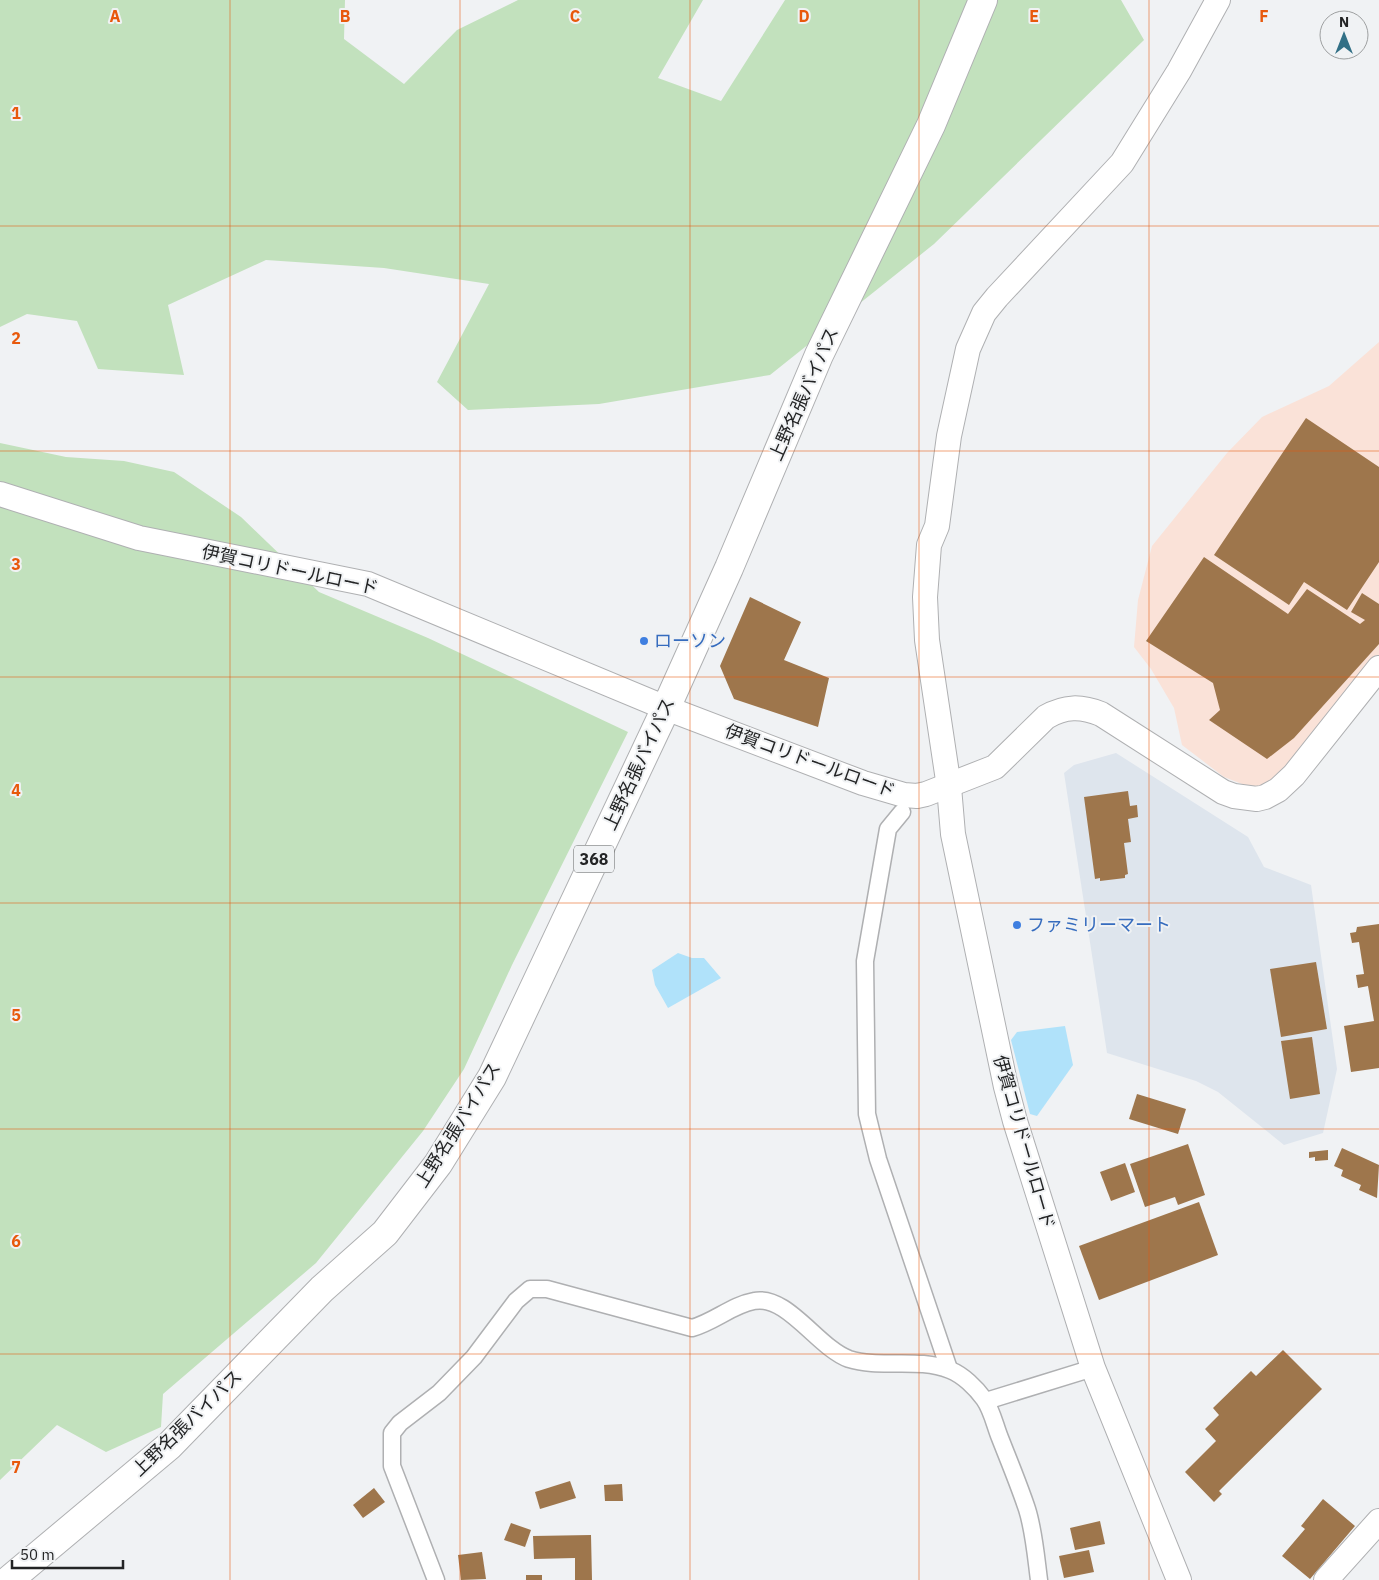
<svg xmlns="http://www.w3.org/2000/svg" width="1379" height="1580" font-family="'IBM Plex Sans','Noto Sans JP',sans-serif">
<style>
.built{fill:#dee5ed}
.industrial{fill:#fae2d8}
.green{fill:#c2e1bd}
.water{fill:#b0e2fa}
.building{fill:#9e764c}
.lines{fill:none;stroke-linecap:round;stroke-linejoin:round}
.street-casing{stroke:#afb0b2;stroke-width:19}
.secondary-casing{stroke:#afb0b2;stroke-width:26}
.highway-casing{stroke:#afb0b2;stroke-width:30}
.street{stroke:#fff;stroke-width:16}
.secondary{stroke:#fff;stroke-width:24}
.highway{stroke:#fff;stroke-width:28}
.grid{fill:none;stroke:#e8590c;stroke-width:1;stroke-opacity:0.55}
.shop-dot{fill:#3f7fe0;stroke:#f0f2f4;stroke-width:2}
.labels{text-anchor:middle;stroke-width:4;stroke-linejoin:round;paint-order:stroke}
.shield{fill:#f0f2f4;stroke:#606263;stroke-width:1}
.shield-label{font-size:16px;font-weight:bold;fill:#232425}
.street-label{font-size:18px;fill:#232425;stroke:#f0f2f4}
.shop-label{font-size:18px;fill:#366cbe;stroke:#f0f2f4;text-anchor:start}
.grid-label{font-size:16px;text-anchor:middle;font-weight:bold;fill:#e8590c;stroke:#f0f2f4;stroke-width:4;stroke-linejoin:round;paint-order:stroke}
</style>
<rect width="100%" height="100%" fill="#f0f2f4"/>
<polygon class="built" points="1116,753 1248,837 1264,867 1311,885 1337,1069 1323,1133 1284,1145 1218,1092 1196,1081 1107,1053 1064,773 1074,765"/>
<polygon class="industrial" points="1379,342 1379,680 1267,787 1250,787 1224,777 1182,745 1174,708 1151,669 1134,647 1138,600 1152,546 1227,453 1262,417 1329,386"/>
<g class="green">
<polygon points="0,0 345,0 344,39 404,84 457,30 518,0 703,0 658,78 721,101 785,0 1121,0 1144,40 934,244 770,375 599,404 468,410 437,382 489,284 384,268 266,260 168,305 184,375 98,369 77,321 27,314 0,327"/>
<polygon points="0,443 66,457 124,461 174,472 241,517 319,592 428,638 628,732 512,965 464,1069 423,1131 316,1263 163,1394 161,1427 106,1452 57,1425 0,1480"/>
</g>
<g class="water">
<polygon points="678,953 692,958 704,958 721,978 668,1008 655,985 652,970"/>
<polygon points="1065,1026 1073,1065 1037,1116 1030,1114 1011,1040 1017,1032"/>
</g>
<g class="building">
<polygon points="1306,418 1379,467 1379,562 1347,610 1304,582 1289,605 1214,555"/>
<polygon points="1204,557 1288,614 1307,589 1360,624 1365,620 1351,612 1362,593 1379,604 1379,644 1294,738 1267,759 1209,720 1220,710 1213,683 1146,641"/>
<polygon points="750,597 801,622 784,660 829,678 818,727 734,699 720,666"/>
<polygon points="1128,791 1130,806 1137,805 1138,817 1128,819 1131,842 1124,843 1128,874 1125,875 1125,878 1100,881 1100,878 1095,879 1084,797"/>
<polygon points="1379,924 1379,1068 1351,1072 1344,1026 1374,1021 1368,986 1358,988 1356,975 1364,974 1359,942 1352,943 1350,933 1356,932 1357,927"/>
<polygon points="1316,962 1327,1029 1281,1037 1270,969"/>
<polygon points="1312,1037 1320,1094 1290,1099 1281,1041"/>
<polygon points="1137,1094 1186,1109 1178,1134 1129,1119"/>
<polygon points="1188,1144 1205,1195 1178,1205 1175,1197 1145,1207 1130,1164"/>
<polygon points="1342,1148 1379,1165 1377,1198 1359,1190 1361,1185 1341,1176 1343,1170 1334,1166"/>
<polygon points="1328,1150 1328,1160 1315,1161 1315,1157 1309,1158 1309,1152"/>
<polygon points="1125,1163 1135,1192 1111,1201 1100,1172"/>
<polygon points="1199,1202 1218,1255 1099,1300 1079,1246"/>
<polygon points="1283,1350 1322,1389 1219,1491 1222,1494 1214,1502 1185,1472 1216,1441 1205,1429 1219,1415 1213,1408 1251,1371 1256,1376"/>
<polygon points="570,1481 576,1498 540,1509 535,1492"/>
<polygon points="622,1484 623,1501 605,1501 604,1485"/>
<polygon points="374,1488 385,1502 363,1518 353,1505"/>
<polygon points="1323,1499 1355,1526 1310,1579 1282,1556 1305,1529 1301,1526"/>
<polygon points="1100,1521 1105,1544 1075,1550 1070,1528"/>
<polygon points="511,1523 531,1530 525,1547 504,1540"/>
<polygon points="591,1535 592,1580 575,1580 575,1558 534,1559 533,1536"/>
<polygon points="1089,1550 1094,1572 1064,1578 1059,1556"/>
<polygon points="482,1552 486,1579 461,1580 458,1555"/>
<rect x="526" y="1575" width="16" height="5"/>
</g>
<g class="lines">
<defs>
<g id="street">
<polyline points="902,812 888,829 865,961 867,1114 878,1159 949,1369"/>
<polyline points="986,1401 1093,1368"/>
<path d="M436,1580l-44,-114v-33l8,-10 39,-30 35,-36 42,-56 14,-12h17l145,39c22,-6 40,-23 62,-27 33,-7 64,47 95,58 31,10 69,-2 101,11 13,5 26,18 34,29 8,11 11,27 16,39 9,23 19,47 27,71 7,22 9,48 12,71"/>
</g>
<g id="secondary">
<path d="M0,494l139,44 229,46 298,124 197,75 41,12 13,1 9,-2 69,-27 51,-50c19,-11 35,-11 55,-3l122,78 11,4 23,3 8,-2 13,-7 16,-15 85,-107"/>
<polyline points="1179,1580 1093,1368 1015,1121 1006,1087 953,834 949,787 927,640 925,597 929,545 937,526 949,436 968,349 984,313 997,297 1122,163 1179,71 1218,0"/>
<polyline points="1326,1580 1379,1521"/>
</g>
<polyline id="highway" points="9,1580 169,1446 322,1289 385,1233 438,1164 492,1077 666,708 729,568 819,355 931,125 983,0"/>
</defs>
<use href="#street" class="street-casing"/>
<use href="#secondary" class="secondary-casing"/>
<use href="#highway" class="highway-casing"/>
<use href="#street" class="street"/>
<use href="#secondary" class="secondary"/>
<use href="#highway" class="highway"/>
</g>
<path class="grid" d="M230,0v1580M460,0v1580M690,0v1580M919,0v1580M1149,0v1580M0,226h1379M0,451h1379M0,677h1379M0,903h1379M0,1129h1379M0,1354h1379"/>
<g class="shop-dot">
<circle cx="644" cy="641" r="5"/>
<circle cx="1017" cy="925" r="5"/>
</g>
<g class="labels">
<rect class="shield" x="574" y="845.5" width="40" height="27" rx="4"/>
<g class="shield-label">
<text x="594" y="865">368</text>
</g>
<g class="street-label">
<text transform="translate(804 394) rotate(-66)" y="6">上野名張バイパス</text>
<text transform="translate(290 570) rotate(12)" y="6">伊賀コリドールロード</text>
<text transform="translate(810 761) rotate(20)" y="6">伊賀コリドールロード</text>
<text transform="translate(639 764) rotate(-65)" y="6">上野名張バイパス</text>
<text transform="translate(458 1125) rotate(-58)" y="6">上野名張バイパス</text>
<text transform="translate(1024 1142) rotate(74)" y="6">伊賀コリドールロード</text>
<text transform="translate(187 1423) rotate(-44)" y="6">上野名張バイパス</text>
</g>
<g class="shop-label">
<text x="654" y="647">ローソン</text>
<text x="1027" y="931">ファミリーマート</text>
</g>
</g>
<g class="grid-label">
<text x="115" y="22">A</text>
<text x="345" y="22">B</text>
<text x="575" y="22">C</text>
<text x="804" y="22">D</text>
<text x="1034" y="22">E</text>
<text x="1264" y="22">F</text>
<text x="16" y="119">1</text>
<text x="16" y="344">2</text>
<text x="16" y="570">3</text>
<text x="16" y="796">4</text>
<text x="16" y="1021">5</text>
<text x="16" y="1247">6</text>
<text x="16" y="1473">7</text>
</g>
<g transform="translate(1344 35)"><circle r="24" fill="#f0f2f4" stroke="#9ea0a1"/>
<path d="M0-4L9 19L0 12L-9 19Z" fill="#327086"/>
<text y="-8" font-size="14" font-weight="bold" text-anchor="middle" fill="#232425">N</text>
</g>
<path d="M12 1560v8h111v-8" fill="none" stroke="#232425" stroke-width="2.5"/>
<text x="20" y="1560" font-size="15" fill="#232425" stroke="#f0f2f4" stroke-width="4" paint-order="stroke">50 m</text>
</svg>
